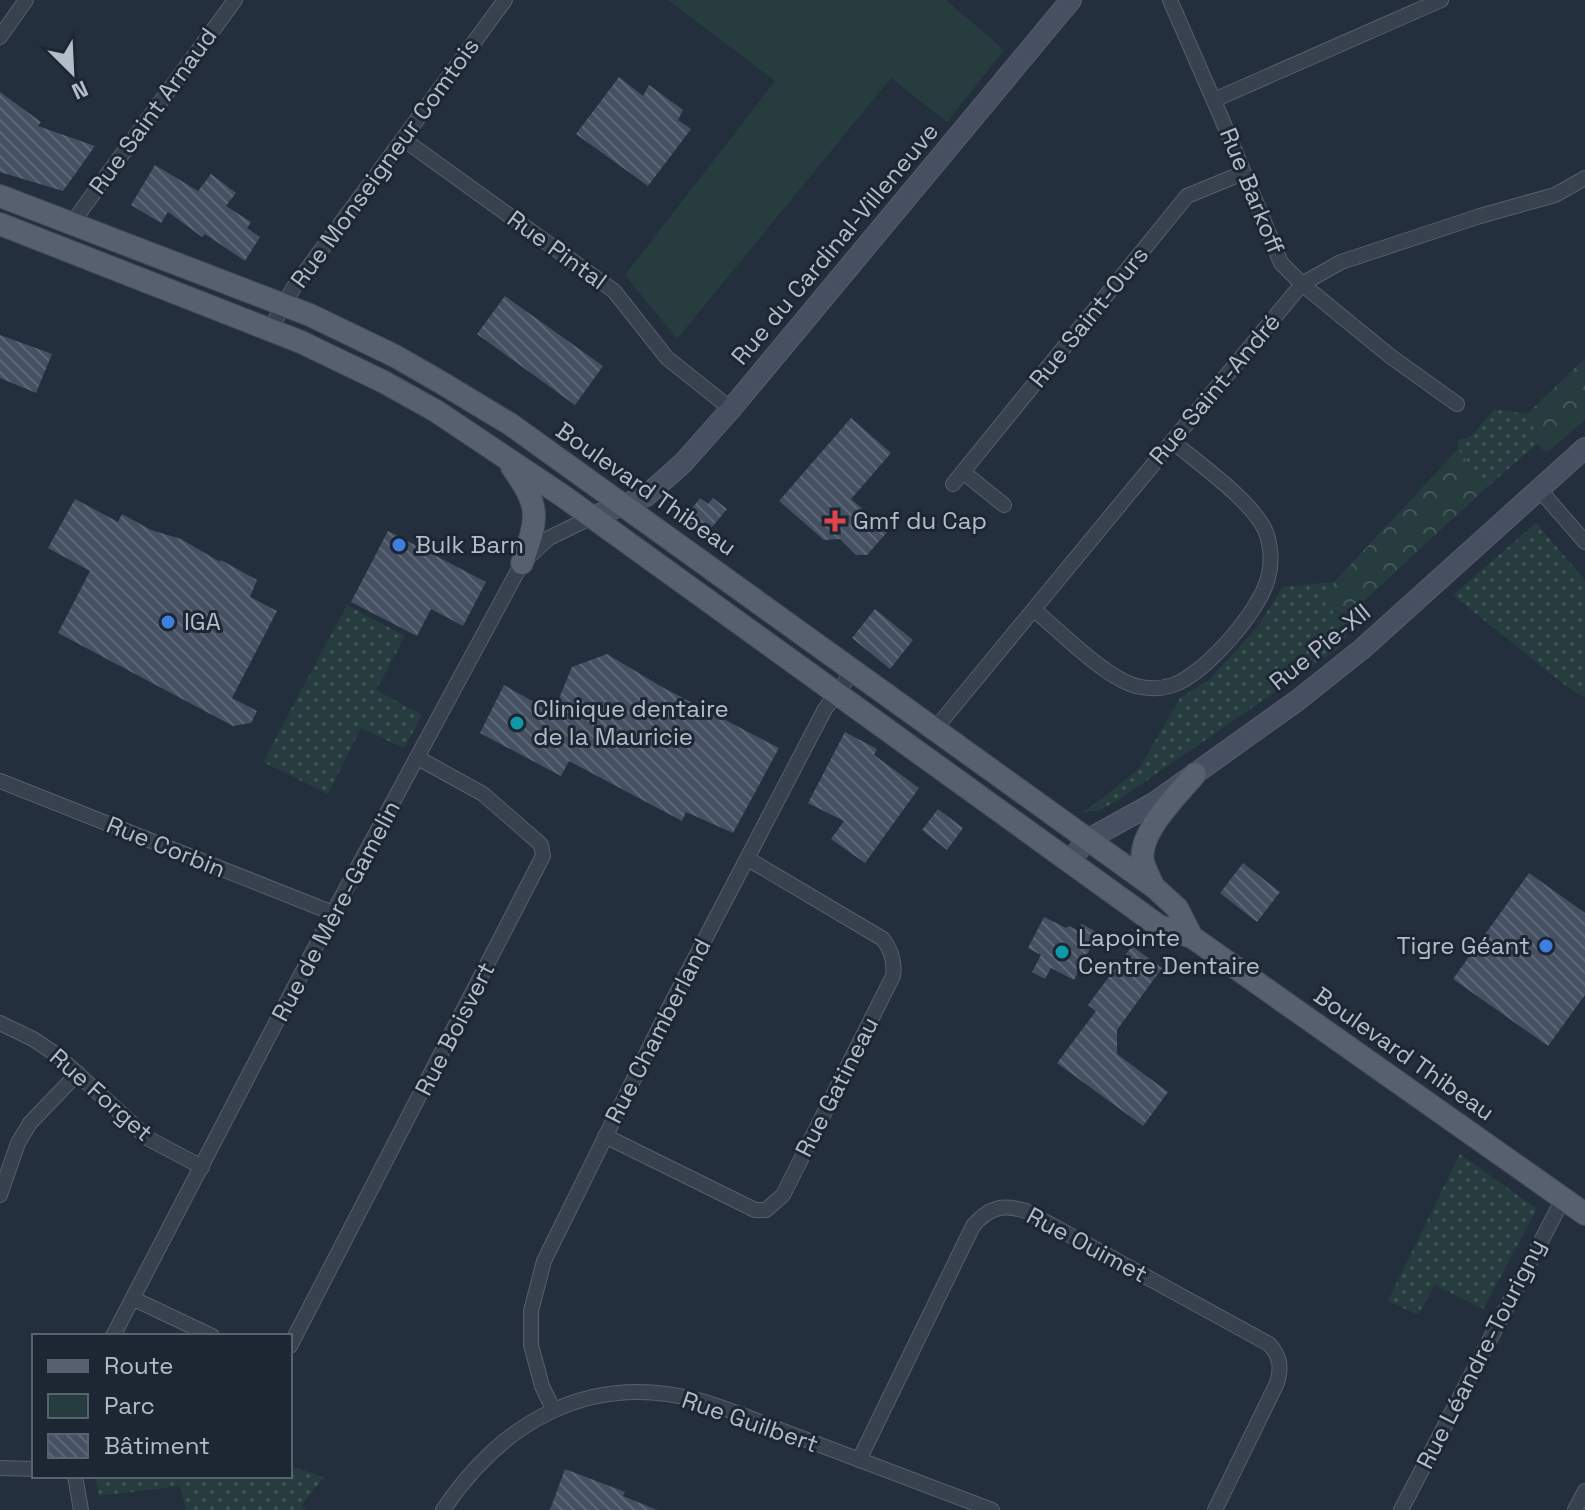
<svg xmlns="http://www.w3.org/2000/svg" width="1585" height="1510" font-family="'Space Grotesk',sans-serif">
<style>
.grass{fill:url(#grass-dots)}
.forest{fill:url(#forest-crowns)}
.park{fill:#263c3f}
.building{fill:url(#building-back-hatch)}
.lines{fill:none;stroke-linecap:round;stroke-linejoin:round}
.street-casing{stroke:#565f6c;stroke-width:16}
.secondary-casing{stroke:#565f6c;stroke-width:22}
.primary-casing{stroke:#414a57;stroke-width:24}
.street{stroke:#38414e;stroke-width:14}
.secondary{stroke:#465061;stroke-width:20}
.primary{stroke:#56606e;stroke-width:22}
.health-dot{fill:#e0444e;stroke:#1d2633;stroke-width:3}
.shop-dot{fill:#3f7fe0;stroke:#1d2633;stroke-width:3}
.culture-dot{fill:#0f9aa8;stroke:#1d2633;stroke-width:3}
.labels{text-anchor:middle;stroke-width:6;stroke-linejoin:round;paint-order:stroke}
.street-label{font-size:24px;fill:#b4bcc9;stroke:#1d2633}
.poi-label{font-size:24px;fill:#b4bcc9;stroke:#1d2633;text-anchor:start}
</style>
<defs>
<pattern id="grass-dots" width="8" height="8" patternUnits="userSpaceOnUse" patternTransform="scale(2)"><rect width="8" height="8" fill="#263c3f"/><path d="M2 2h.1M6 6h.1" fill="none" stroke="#435659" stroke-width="1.8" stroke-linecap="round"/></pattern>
<pattern id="forest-crowns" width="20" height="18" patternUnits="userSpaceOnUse" patternTransform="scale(2)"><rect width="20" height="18" fill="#263c3f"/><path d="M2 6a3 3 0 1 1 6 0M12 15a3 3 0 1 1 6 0" fill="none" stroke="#435659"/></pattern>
<pattern id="building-back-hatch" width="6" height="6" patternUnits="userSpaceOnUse" patternTransform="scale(2)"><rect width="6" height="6" fill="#455162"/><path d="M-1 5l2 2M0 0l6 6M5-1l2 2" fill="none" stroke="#5d6877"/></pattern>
</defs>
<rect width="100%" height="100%" fill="#242f3e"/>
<g class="grass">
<polygon points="1495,409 1527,414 1547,453 1537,444 1486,488 1458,449 1458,440 1470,437"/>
<polygon points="1536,523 1585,580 1585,698 1566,686 1453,595"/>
<polygon points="1333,582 1325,592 1333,612 1344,614 1355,609 1357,617 1339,648 1118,800 1101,810 1084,812 1139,769 1180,698 1210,679 1258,626 1283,587"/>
<polygon points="347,605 405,636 376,690 422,715 404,748 361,728 328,794 263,762"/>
<polygon points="1460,1154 1537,1209 1483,1309 1435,1285 1418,1315 1388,1301"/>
<polygon points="290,1466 324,1477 301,1506 306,1510 186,1510 180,1486 99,1496 95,1476 290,1476"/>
</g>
<g class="forest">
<polygon points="1585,358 1585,420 1547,453 1527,414"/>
<path d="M1458,449l28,39 -131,121c-13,7 -20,5 -30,-5v-12z"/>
</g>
<polygon class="park" points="668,0 946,0 1004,50 947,122 891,78 677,339 625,275 775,81"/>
<g class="building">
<polygon points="619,77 643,96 649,85 683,110 678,120 691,129 648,186 576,134"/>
<polygon points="0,92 41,122 38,126 95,146 63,191 0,172"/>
<polygon points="155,165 198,191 211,174 236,193 226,206 251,222 247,228 260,237 245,261 205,234 202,237 168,212 161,223 131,205"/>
<polygon points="505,296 603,366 575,405 477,334"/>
<polygon points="0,335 52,354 36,393 0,378"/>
<polygon points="851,418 891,453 851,499 888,531 867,555 856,555 840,539 824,540 779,501"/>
<polygon points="700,498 708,504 713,498 727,509 703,538 682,521"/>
<polygon points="75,499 118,522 122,514 151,530 181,539 220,562 221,560 257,580 250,597 277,611 232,698 257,711 251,723 233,726 58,633 90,571 48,548"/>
<polygon points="388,531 486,582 463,626 431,609 417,636 351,602"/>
<polygon points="875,609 913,640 890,669 852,638"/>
<polygon points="607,654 662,687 779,748 733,833 686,812 682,821 569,761 561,776 480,733 504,685 553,713 572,667"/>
<polygon points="845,732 877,749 874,755 919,788 865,863 831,839 844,821 808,803"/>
<polygon points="938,809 963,828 947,850 922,830"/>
<polygon points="1243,863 1280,892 1257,922 1220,893"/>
<polygon points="1529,873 1585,913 1585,995 1548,1046 1453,979"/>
<polygon points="1044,917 1066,928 1069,926 1078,931 1082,924 1098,933 1074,980 1051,968 1045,979 1032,972 1041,955 1028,948"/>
<polygon points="1132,946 1162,968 1117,1030 1117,1054 1168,1092 1143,1126 1057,1063 1096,1011 1088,1005"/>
<polygon points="565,1469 625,1492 623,1496 657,1510 550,1510"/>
</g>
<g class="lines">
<defs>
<g id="street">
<polyline points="1170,0 1221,117 1281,263 1302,284 1390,356 1457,404"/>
<polyline points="0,37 26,0"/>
<polyline points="1214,100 1441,0"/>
<polyline points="403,139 614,291 667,358 731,409"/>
<polyline points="72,223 235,0"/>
<polyline points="270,329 294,287 505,0"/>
<polyline points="963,472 1004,505"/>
<polyline points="953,484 1187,196 1243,173"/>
<polyline points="1539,489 1585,542"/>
<path d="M1034,610c26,21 70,67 102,76 12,3 25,3 37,-1 32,-11 87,-74 95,-107 4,-14 3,-29 -1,-43 -10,-31 -69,-72 -95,-94"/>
<polyline points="935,729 1302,284 1341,262 1480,216 1555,195 1585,178"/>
<polyline points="0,781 333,913"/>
<polyline points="0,1023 33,1039 57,1055 149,1139 202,1167"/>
<path d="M605,1136l150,74h11l17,-15 110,-219c2,-14 -1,-25 -10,-37l-135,-80"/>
<polyline points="0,1195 18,1143 30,1123 78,1073"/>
<polyline points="134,1299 212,1336"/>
<polyline points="113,1336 333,913 522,563 549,538 592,517"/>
<polyline points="290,1346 543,856 541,845 537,841 483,794 418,758"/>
<polyline points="553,1409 542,1386 531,1345 531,1311 544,1261 670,1006 825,709 854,670"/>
<path d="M859,1460l114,-234c16,-19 30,-22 53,-15l243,133c11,12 13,23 8,39l-62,127"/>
<polyline points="0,1468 34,1469"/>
<polyline points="75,1476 81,1510"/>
<path d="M443,1510c60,-89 146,-138 254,-110 35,9 68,25 102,37 64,24 128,49 193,73"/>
<polyline points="1401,1510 1563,1199"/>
<polyline points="1575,1510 1585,1491"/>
</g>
<g id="secondary">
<polyline points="592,517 646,496 683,463 731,409 1071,0"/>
<polyline points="1069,862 1087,840 1154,803 1298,700 1362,649 1585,448"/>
</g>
<g id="primary">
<polyline points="0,196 310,315 395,356 442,383 510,424 1154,887 1177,908 1192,937"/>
<polyline points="0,224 301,342 384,382 436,411 563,496 1159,926 1192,937 1585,1214"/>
<path d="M512,467c29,41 26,50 10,96"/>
<path d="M1153,886c-3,-8 -8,-16 -10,-24 -6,-29 35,-67 52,-88"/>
</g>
</defs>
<use href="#street" class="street-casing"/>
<use href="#secondary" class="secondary-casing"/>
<use href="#primary" class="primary-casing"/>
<use href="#street" class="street"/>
<use href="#secondary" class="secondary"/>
<use href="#primary" class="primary"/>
</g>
<path class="health-dot" d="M831 509h8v8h8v8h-8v8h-8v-8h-8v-8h8z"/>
<g class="shop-dot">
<circle cx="399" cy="545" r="8"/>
<circle cx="168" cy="622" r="8"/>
<circle cx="1546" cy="946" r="8"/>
</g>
<g class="culture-dot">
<circle cx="517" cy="723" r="8"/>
<circle cx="1062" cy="952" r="8"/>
</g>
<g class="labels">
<g class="street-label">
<text transform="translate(153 111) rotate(-54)" y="8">Rue Saint Arnaud</text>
<text transform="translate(385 163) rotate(-54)" y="8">Rue Monseigneur Comtois</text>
<text transform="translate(1252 191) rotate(68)" y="8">Rue Barkoff</text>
<text transform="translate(835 244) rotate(-50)" y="8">Rue du Cardinal-Villeneuve</text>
<text transform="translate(557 250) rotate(36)" y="8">Rue Pintal</text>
<text transform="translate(1089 317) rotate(-51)" y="8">Rue Saint-Ours</text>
<text transform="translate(1215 389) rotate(-50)" y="8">Rue Saint-André</text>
<text transform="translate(646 489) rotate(35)" y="8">Boulevard Thibeau</text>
<text transform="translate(1320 647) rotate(-39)" y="8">Rue Pie-XII</text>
<text transform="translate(166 847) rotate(22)" y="8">Rue Corbin</text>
<text transform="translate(336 911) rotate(-62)" y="8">Rue de Mère-Gamelin</text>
<text transform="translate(455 1029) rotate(-63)" y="8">Rue Boisvert</text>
<text transform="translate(658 1031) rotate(-63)" y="8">Rue Chamberland</text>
<text transform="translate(1404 1054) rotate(35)" y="8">Boulevard Thibeau</text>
<text transform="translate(837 1087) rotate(-63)" y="8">Rue Gatineau</text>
<text transform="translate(101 1095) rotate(41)" y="8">Rue Forget</text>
<text transform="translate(1087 1245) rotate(28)" y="8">Rue Ouimet</text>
<text transform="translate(1481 1354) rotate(-63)" y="8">Rue Léandre-Tourigny</text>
<text transform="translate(750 1422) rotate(19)" y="8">Rue Guilbert</text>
</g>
<g class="poi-label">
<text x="853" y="529">Gmf du Cap</text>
<text x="415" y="553">Bulk Barn</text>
<text x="184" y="630">IGA</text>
<text x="533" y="717">Clinique dentaire<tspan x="533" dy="28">de la Mauricie</tspan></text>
<text x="1078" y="946">Lapointe<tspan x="1078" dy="28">Centre Dentaire</tspan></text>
<text x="1530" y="954" text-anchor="end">Tigre Géant</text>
</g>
</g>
<rect x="32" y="1334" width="260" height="144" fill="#1d2633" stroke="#59626f" stroke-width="2"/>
<rect x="48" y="1360" width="40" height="12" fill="#56606e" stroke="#59626f" stroke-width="2"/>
<text x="104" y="1374" font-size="24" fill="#b4bcc9">Route</text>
<rect x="48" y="1394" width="40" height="24" fill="#263c3f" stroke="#59626f" stroke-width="2"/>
<text x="104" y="1414" font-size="24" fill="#b4bcc9">Parc</text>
<rect x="48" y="1434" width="40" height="24" fill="url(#building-back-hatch)" stroke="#59626f" stroke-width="2"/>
<text x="104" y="1454" font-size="24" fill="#b4bcc9">Bâtiment</text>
<g transform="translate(72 72) rotate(156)" stroke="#1d2633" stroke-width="6" paint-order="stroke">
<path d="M0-6L14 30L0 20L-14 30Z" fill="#b4bcc9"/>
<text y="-12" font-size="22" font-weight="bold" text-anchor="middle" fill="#b4bcc9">N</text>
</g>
</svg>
